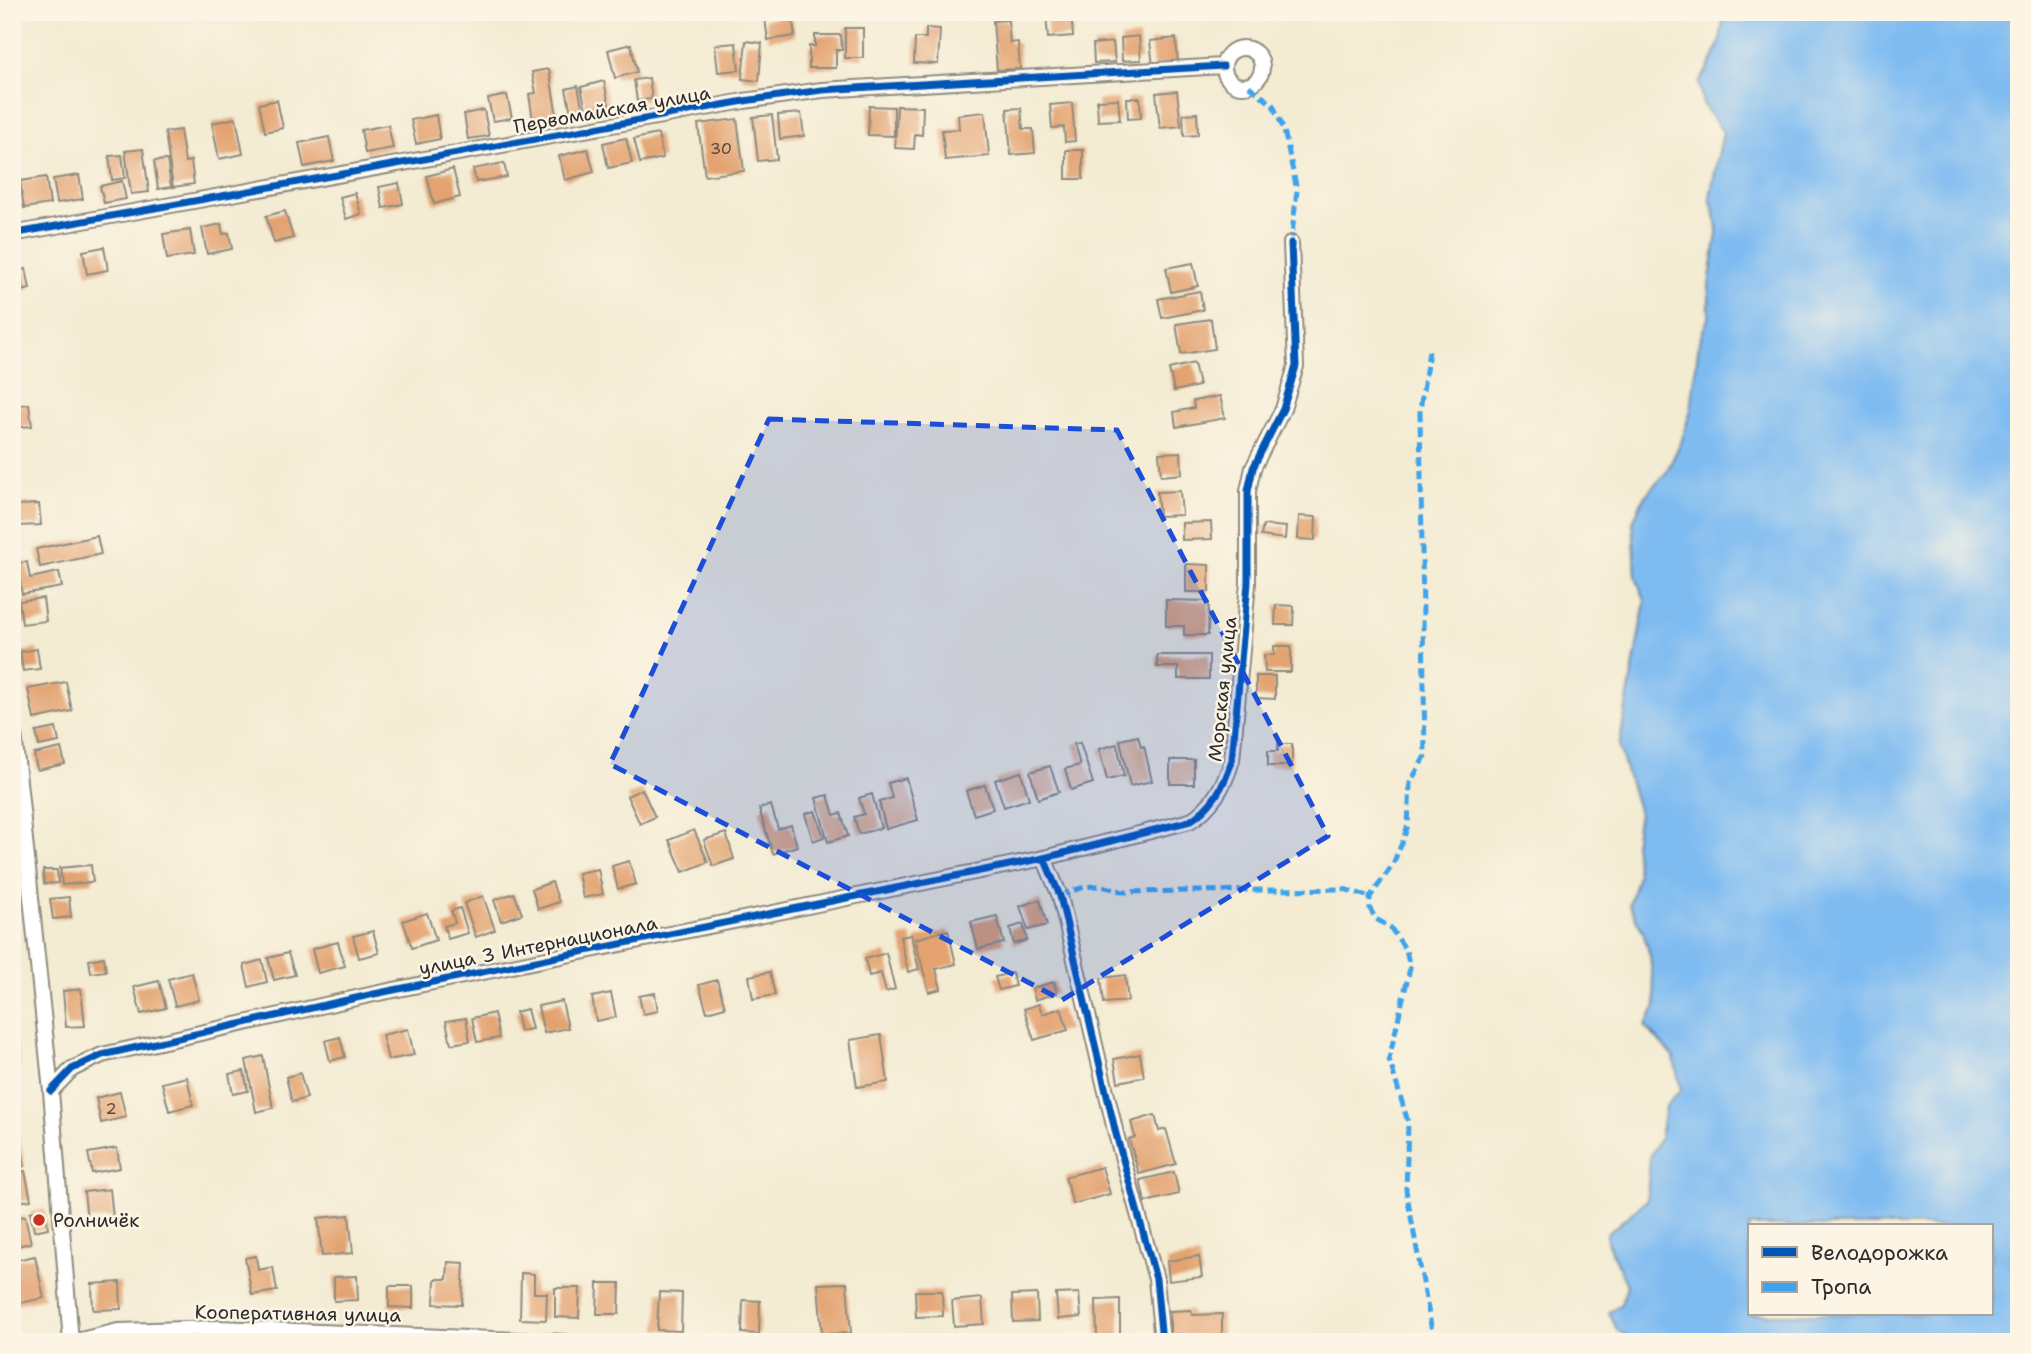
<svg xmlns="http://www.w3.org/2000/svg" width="2031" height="1354" font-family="'Shantell Sans',sans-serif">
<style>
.water{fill:#7ebbf1;stroke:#54738e;stroke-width:2;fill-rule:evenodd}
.building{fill:#e3a270}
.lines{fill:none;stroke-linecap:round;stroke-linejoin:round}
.minor-casing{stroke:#8f8b7e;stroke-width:18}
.minor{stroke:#fff;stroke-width:14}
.quiet{stroke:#3ea3eb;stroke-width:5;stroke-dasharray:10 5;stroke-linecap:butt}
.cycleway-casing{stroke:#fcf5e5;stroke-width:11}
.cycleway{stroke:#0057b8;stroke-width:7}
.marked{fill:#1d4ed8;fill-opacity:0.2;stroke:#1d4ed8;stroke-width:5;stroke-dasharray:14 9;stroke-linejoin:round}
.poi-dot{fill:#c8321e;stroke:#fcf5e5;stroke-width:2.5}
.labels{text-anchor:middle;stroke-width:5;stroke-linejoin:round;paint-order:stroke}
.number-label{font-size:16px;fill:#59493c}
.street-label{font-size:19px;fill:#2b2b2b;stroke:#fcf5e5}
.poi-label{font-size:19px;fill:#2b2b2b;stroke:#fcf5e5;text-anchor:start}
</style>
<rect width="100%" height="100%" fill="#fcf5e5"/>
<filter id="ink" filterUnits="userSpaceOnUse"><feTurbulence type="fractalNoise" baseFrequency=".0143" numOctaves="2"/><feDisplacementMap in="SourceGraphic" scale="14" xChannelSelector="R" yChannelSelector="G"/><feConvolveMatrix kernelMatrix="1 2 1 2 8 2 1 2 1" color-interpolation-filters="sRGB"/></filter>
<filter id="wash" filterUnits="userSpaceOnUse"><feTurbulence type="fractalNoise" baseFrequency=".00686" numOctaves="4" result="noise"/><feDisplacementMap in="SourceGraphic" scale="28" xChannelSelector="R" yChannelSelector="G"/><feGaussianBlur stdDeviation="1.57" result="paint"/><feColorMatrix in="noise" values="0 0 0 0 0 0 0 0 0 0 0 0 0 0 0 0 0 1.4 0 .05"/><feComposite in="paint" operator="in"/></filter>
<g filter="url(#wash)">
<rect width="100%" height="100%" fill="#f3ebd2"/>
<path class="water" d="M1722,12h297v1330h-383l-19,-12 -8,-18 12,-8 6,-19 -20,-43v-8l40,-34 3,-44 10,-17 5,-32 16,-17 -7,-32 -29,-32 11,-20 -6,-50 -7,-24 -14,-27 9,-30 -4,-31 5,-31 -20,-66 26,-146 -9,-24 -3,-55 11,-25 22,-24 16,-33 9,-31 8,-68 10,-25v-31l9,-58 -8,-30 13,-65 -20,-28 -4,-21c14,-22 26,-44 23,-71zM1749,1226h242v88h-242z"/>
<g id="blocks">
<g class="building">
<polygon points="1056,12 1071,12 1073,36 1048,38 1046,13"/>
<polygon points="792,15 795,36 768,40 765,19"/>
<polygon points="1008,20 1010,43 1018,42 1020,69 997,70 993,21"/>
<rect x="845" y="28" width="18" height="30"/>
<polygon points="926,28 940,29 938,64 914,63 915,38 926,38"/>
<polygon points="815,35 841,35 842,50 836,50 836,68 809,68 809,46 815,46"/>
<polygon points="1139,36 1141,60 1122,61 1121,38"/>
<polygon points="1176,38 1178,63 1153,66 1150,41"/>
<polygon points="746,41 762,43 759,81 742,79"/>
<polygon points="1113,42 1115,62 1094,63 1093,44"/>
<polygon points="736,43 739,70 718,72 715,45"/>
<polygon points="631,44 637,72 615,78 608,50"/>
<polygon points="549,69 557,116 533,120 529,94 536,93 532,72"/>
<polygon points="649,78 652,99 637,101 634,80"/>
<polygon points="604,81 609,105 586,110 581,87"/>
<polygon points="578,86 583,111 571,113 566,89"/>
<polygon points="1177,91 1181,126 1160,128 1156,93"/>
<polygon points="507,95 512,118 493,121 488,99"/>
<polygon points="1127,98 1140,98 1141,118 1128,119"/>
<polygon points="1118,99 1120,120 1098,121 1097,100"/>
<polygon points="277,100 283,128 265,132 259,104"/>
<polygon points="1072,103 1075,141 1065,142 1064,127 1052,128 1050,105"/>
<polygon points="869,106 894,107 894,136 868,135"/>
<polygon points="897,106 923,107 922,135 915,134 914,149 895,148"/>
<polygon points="1021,108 1023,129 1033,129 1035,153 1011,155 1007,109"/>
<polygon points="484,110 489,136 468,139 464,114"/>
<polygon points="985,112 989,156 945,160 942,130 959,129 958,115"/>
<polygon points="801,113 804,136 780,139 778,115"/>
<polygon points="1197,113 1198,135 1184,136 1183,114"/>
<polygon points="436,115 440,139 416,144 411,120"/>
<polygon points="772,115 777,159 758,161 753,117"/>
<polygon points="236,118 243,154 219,159 212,123"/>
<polygon points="737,119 744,171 705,176 698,124"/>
<polygon points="388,125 393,148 365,153 361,130"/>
<polygon points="180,130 185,162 191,161 194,184 173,187 165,132"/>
<polygon points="658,134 663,158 640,163 634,139"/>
<polygon points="329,137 334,161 304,167 299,143"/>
<polygon points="626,138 632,163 608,168 603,143"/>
<polygon points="143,149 149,192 131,194 125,151"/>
<polygon points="588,149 594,172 565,180 559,156"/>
<rect x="1066" y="150" width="17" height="29"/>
<polygon points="122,155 125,178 112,180 109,156"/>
<polygon points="167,160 171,187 158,189 154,161"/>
<polygon points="504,163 507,177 476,182 473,169"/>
<polygon points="453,169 460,197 434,204 427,176"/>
<polygon points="79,175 83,199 57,203 53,179"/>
<polygon points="46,177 50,204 24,208 20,181"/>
<polygon points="122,181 126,199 104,203 100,186"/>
<polygon points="399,183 403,204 383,208 379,187"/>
<polygon points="355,193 361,214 346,219 340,197"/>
<polygon points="285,211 293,238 274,243 266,216"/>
<polygon points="221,224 223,234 229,233 232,249 207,254 202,228"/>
<polygon points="190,230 194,255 167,259 163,234"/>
<polygon points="104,247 108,270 87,274 83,251"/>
<polygon points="12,258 16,271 26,269 30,289 12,293"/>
<polygon points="1193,263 1198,286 1171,292 1166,268"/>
<polygon points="1200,291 1203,310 1162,318 1158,299"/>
<polygon points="1211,319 1215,349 1181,354 1176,324"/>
<polygon points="1194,363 1199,386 1174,391 1169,369"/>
<polygon points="1220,396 1225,418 1176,427 1174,412 1194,408 1193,401"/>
<polygon points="29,404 32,426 12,428 12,406"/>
<polygon points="1181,452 1182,474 1161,476 1159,453"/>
<polygon points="1180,491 1182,515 1159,516 1157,492"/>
<polygon points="39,504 41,525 18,526 16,505"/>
<polygon points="1299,516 1316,517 1315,540 1298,539"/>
<polygon points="1211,522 1212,539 1182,540 1182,523"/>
<polygon points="1263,525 1286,527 1285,539 1261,536"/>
<polygon points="97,536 101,554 40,567 36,549"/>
<polygon points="27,562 30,578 59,572 62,587 22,594 20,582 12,583 12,564"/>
<polygon points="1186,564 1209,565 1209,592 1186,592"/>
<polygon points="43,598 46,621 22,624 19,601"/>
<polygon points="1166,600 1209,601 1208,635 1184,635 1184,626 1166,626"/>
<polygon points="1276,605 1294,606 1293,625 1275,625"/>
<polygon points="1274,646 1291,646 1291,672 1265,672 1264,655 1274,655"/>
<polygon points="37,649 40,669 23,671 20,652"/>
<polygon points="1157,655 1209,655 1209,679 1178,679 1178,667 1157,667"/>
<polygon points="1256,676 1275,676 1275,699 1256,698"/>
<polygon points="66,682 72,711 34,719 28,689"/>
<polygon points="56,728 59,742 39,746 36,732"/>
<polygon points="1138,736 1141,747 1144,746 1152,781 1130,786 1120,740"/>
<polygon points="1080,743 1093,783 1071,790 1065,769 1080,765 1074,744"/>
<polygon points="1117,744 1124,776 1107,780 1099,749"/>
<polygon points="1278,744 1292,744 1292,766 1268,766 1268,751 1278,751"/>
<polygon points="61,748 65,764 37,770 34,754"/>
<rect x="1170" y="760" width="24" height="24"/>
<polygon points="1050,766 1059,792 1038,799 1030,772"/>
<polygon points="1021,772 1029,799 1004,807 995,780"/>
<polygon points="906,778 918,820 886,829 879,802 892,798 888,783"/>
<polygon points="985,785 993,809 974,815 966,791"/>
<polygon points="642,789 655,817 640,824 627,796"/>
<polygon points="872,794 881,828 859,834 854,817 864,814 859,798"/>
<polygon points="828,795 834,815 841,813 848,836 828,842 816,798"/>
<polygon points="771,805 778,829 791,825 797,846 773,854 759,809"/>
<polygon points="815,811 824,837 813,841 805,814"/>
<polygon points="694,830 708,862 683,872 669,840"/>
<polygon points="726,833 734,859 713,866 704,840"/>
<polygon points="629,861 636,884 618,889 612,866"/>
<polygon points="91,865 93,882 62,885 60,868"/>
<polygon points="598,869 603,894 583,898 578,873"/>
<polygon points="43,870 57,870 58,883 44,884"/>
<polygon points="552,882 559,902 538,909 532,889"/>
<polygon points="514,893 522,914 501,921 494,900"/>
<polygon points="483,896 495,930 476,937 464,903"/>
<polygon points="69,897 71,917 53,919 50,899"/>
<polygon points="1040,900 1047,925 1028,930 1020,906"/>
<polygon points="460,908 468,933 448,939 444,926 455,923 451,911"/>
<polygon points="427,913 436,940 412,948 403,921"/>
<polygon points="997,916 1004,943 978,949 971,922"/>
<polygon points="1023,924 1027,940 1014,944 1010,928"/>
<polygon points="948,930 956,964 936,969 941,989 929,992 915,939"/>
<polygon points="373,931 379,953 359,958 353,936"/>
<polygon points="911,935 919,969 908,972 900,937"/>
<polygon points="338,942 345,966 318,973 312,949"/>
<polygon points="288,953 295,975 274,980 268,958"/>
<polygon points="886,953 895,989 886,992 881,973 869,976 865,959"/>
<polygon points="104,957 106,971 91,973 89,960"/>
<polygon points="262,960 267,982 249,987 244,965"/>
<polygon points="770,972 775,995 753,999 749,976"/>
<polygon points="192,973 199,1000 175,1006 168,979"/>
<polygon points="1012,973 1015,986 999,990 995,977"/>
<polygon points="1125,975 1128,1001 1104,1003 1101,978"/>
<polygon points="717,980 725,1007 707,1012 699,985"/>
<polygon points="159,981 166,1008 141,1014 134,987"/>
<polygon points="1054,982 1057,993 1035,1000 1032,988"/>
<polygon points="81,989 85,1026 66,1027 63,991"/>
<polygon points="611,993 616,1017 596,1021 592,997"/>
<polygon points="655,993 658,1011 643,1014 639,996"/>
<polygon points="562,1001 568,1028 544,1033 538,1006"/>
<polygon points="1039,1004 1042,1014 1061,1008 1068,1030 1034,1040 1024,1009"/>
<polygon points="527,1009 532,1029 520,1031 516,1012"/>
<polygon points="494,1013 499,1038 477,1042 472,1018"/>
<polygon points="466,1018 470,1041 451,1044 446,1021"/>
<polygon points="408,1029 414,1055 388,1060 382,1035"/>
<polygon points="881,1035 888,1082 857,1087 850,1040"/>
<polygon points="340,1037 345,1057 330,1061 325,1041"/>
<polygon points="12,1043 16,1043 20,1067 12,1068"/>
<polygon points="1140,1054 1144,1077 1118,1082 1114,1059"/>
<polygon points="263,1056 273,1108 256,1112 246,1060"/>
<polygon points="244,1071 248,1091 233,1094 229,1074"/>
<polygon points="300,1073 307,1098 292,1102 286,1077"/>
<polygon points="187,1077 193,1105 169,1111 162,1083"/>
<polygon points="120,1092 126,1117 101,1123 96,1098"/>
<polygon points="1155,1115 1159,1131 1166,1129 1176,1164 1139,1174 1129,1139 1135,1137 1131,1122"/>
<polygon points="20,1142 25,1166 12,1168 12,1143"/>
<polygon points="117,1148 120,1168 92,1173 88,1153"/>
<polygon points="1102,1167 1110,1194 1073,1204 1065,1177"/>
<polygon points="25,1171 31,1200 12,1203 12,1174"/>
<polygon points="1174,1172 1179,1194 1145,1202 1140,1180"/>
<polygon points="110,1189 113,1218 87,1220 84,1192"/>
<polygon points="45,1209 48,1228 34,1231 30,1212"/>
<polygon points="349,1215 353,1253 322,1256 318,1218"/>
<polygon points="25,1216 31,1243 12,1247 12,1219"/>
<polygon points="35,1256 44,1298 15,1304 12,1261"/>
<polygon points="256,1256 258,1270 273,1267 277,1291 252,1295 245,1258"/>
<polygon points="1199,1256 1202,1277 1169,1281 1167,1261"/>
<polygon points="448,1262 464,1263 462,1305 434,1304 435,1279 447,1279"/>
<polygon points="521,1273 534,1274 534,1293 547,1293 546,1320 520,1319"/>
<polygon points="357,1276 358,1300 334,1301 334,1277"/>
<polygon points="120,1282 121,1309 93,1310 92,1284"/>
<polygon points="598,1283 620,1283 619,1314 597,1314"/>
<polygon points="847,1283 851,1333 822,1334 818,1284"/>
<polygon points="389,1286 413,1286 413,1308 389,1307"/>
<polygon points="555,1288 580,1288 579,1318 555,1317"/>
<polygon points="915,1291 942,1291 943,1316 916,1317"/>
<polygon points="659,1292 682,1293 681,1331 657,1330"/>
<polygon points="1079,1293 1081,1317 1058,1319 1056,1294"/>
<polygon points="1037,1294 1038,1321 1013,1322 1012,1295"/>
<polygon points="982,1298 984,1324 954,1326 952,1301"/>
<polygon points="1120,1299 1120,1336 1097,1337 1096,1300"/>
<polygon points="743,1300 760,1301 759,1334 742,1333"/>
<polygon points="1191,1310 1192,1315 1222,1314 1222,1338 1232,1337 1232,1342 1184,1342 1184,1334 1170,1335 1170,1311"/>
</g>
</g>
</g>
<g filter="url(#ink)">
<use href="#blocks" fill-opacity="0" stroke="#8f8b7e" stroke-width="2"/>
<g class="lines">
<defs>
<g id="minor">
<circle cx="1243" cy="67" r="19"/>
<polyline points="12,234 744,101 822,90 1223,66"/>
<polyline points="12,714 51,1091 71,1342"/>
<polyline points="51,1091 72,1069 102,1055 374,994 1044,858"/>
<polyline points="72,1342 118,1331 219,1328 566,1342"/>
<path d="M1162,1342l-6,-63 -40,-145 -56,-238 -16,-38 146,-37c22,-14 35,-36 42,-61l16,-177v-92l5,-23 30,-59 13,-43 -5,-123"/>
</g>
</defs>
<use href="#minor" class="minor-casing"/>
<use href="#minor" class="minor"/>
<g class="quiet">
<polyline points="1249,86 1273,105 1284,130 1297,190 1291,243"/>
<polyline points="1429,351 1420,410 1425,756 1410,783 1408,825 1402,843 1392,866 1370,897 1370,909 1376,919 1390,927 1406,950 1410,968 1389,1059 1408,1122 1406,1190 1434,1342"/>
<path d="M1060,896c27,-11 34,-14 63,-4l221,-3 26,8"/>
</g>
<defs>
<g id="cycleway">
<polyline points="12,234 744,101 822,90 1223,66"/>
<polyline points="51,1091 72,1069 102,1055 374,994 1044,858"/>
<path d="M1162,1342l-6,-63 -40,-145 -56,-238 -16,-38 146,-37c22,-14 35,-36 42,-61l16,-177v-92l5,-23 30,-59 13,-43 -5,-123"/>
</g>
</defs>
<use href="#cycleway" class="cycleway-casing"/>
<use href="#cycleway" class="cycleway"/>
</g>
</g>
<path class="marked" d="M769,419l348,11 211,406 -266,164 -452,-236z"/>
<circle class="poi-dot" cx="39" cy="1220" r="7"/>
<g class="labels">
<g class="number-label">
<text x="721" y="154">30</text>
<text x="111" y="1114">2</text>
</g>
<g class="street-label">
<text transform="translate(612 109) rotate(-10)" y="7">Первомайская улица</text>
<text transform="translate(1222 689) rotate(-84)" y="7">Морская улица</text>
<text transform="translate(538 945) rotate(-11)" y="7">улица 3 Интернационала</text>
<text transform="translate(298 1313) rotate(1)" y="7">Кооперативная улица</text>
</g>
<g class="poi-label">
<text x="53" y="1227">Ролничёк</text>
</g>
</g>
<rect width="2031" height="1354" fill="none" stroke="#fcf5e5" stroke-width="42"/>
<rect x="1748" y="1224" width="245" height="91" fill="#fcf5e5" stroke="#a8a49b" stroke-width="2"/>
<rect x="1762" y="1247" width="35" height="10" fill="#0057b8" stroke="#a8a49b" stroke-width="2"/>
<text x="1811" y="1260" font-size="21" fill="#2b2b2b">Велодорожка</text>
<rect x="1762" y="1282" width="35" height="10" fill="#3ea3eb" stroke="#a8a49b" stroke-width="2"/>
<text x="1811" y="1294" font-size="21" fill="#2b2b2b">Тропа</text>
</svg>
